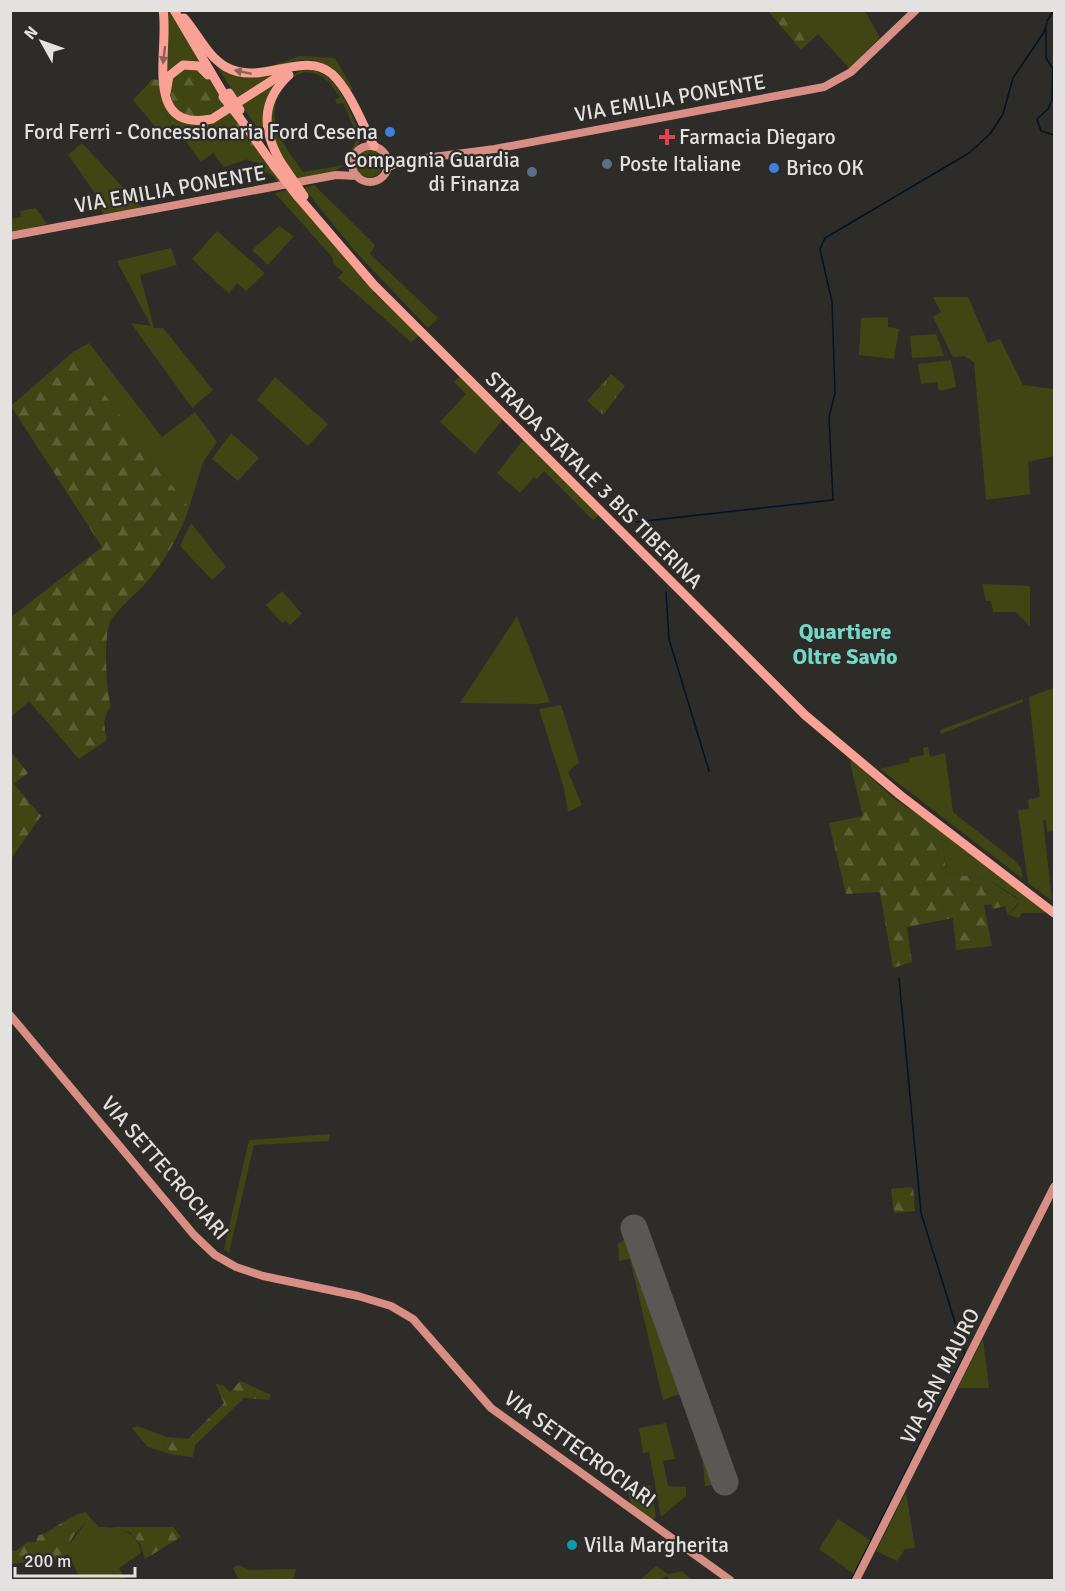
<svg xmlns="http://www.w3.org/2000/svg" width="1065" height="1591" font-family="Signika,sans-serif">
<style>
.green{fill:#404613;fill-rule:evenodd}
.forest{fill:url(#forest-firs)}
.park{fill:url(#park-tufts)}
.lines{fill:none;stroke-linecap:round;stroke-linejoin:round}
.stream{stroke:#001423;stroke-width:1.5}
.runway{stroke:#595854;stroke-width:27}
.major{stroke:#d88e84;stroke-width:8}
.highway{stroke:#faa195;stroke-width:9}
.highway-bridge{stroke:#faa195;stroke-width:9}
.oneway{fill:#896159}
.shop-dot{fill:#3f7fe0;stroke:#2d2c28;stroke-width:2}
.health-dot{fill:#e0444e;stroke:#2d2c28;stroke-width:2}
.service-dot{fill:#5c6f8a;stroke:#2d2c28;stroke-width:2}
.culture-dot{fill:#0f9aa8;stroke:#2d2c28;stroke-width:2}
.labels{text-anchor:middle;stroke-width:4.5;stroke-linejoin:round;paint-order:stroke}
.street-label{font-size:21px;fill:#e3e2e0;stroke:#2d2c28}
.poi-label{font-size:21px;fill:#e3e2e0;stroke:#2d2c28;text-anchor:start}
.neighbourhood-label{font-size:22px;font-weight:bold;fill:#72d7c4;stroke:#2d2c28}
</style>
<defs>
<pattern id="forest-firs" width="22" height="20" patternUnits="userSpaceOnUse" patternTransform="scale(1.5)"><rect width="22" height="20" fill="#404613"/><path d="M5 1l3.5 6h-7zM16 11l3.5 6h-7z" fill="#5b6035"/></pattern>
<pattern id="park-tufts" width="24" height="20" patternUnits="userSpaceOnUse" patternTransform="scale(1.5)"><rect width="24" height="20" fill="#404613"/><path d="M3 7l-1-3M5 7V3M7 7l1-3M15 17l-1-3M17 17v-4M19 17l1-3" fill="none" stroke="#5b6035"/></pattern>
</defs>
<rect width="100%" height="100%" fill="#2d2c28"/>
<g class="green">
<path d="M165,11h7l33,57c-18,-11 -27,-5 -42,7z"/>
<polygon points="797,11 865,11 880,38 849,68"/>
<polygon points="210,56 221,66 279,72 238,99"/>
<path d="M300,56l35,2 18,31 -3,1c-14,-22 -32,-36 -60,-28 -7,2 -11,6 -18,4z"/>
<path d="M303,69c36,1 45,40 58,68 -12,35 -30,37 -63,43l-26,-40 -4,-32 18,-28zM305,72c19,1 24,10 35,25l-5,3 2,4 6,-1 15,33 -14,29 -41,7c-16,-23 -37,-47 -25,-76 6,-13 13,-20 27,-24z"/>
<path d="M287,73c-20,22 -28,39 -20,69l-26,-38z"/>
<path d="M148,84v6l8,6v5l15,21 11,3 15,5 29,-8c9,9 12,24 25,26v10l-27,9 -11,-14 -12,9 -28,-38 -11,11 -29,-35z"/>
<polygon points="82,143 142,208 103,214 95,193 68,155"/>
<circle cx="369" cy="163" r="14"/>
<polygon points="314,185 375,245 370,254 438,318 428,328 353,249 304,188"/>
<polygon points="288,190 370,284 374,293 420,335 411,342 338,278 343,272 333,263 333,258 275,193"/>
<polygon points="36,208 47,224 11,233 11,219 21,217 20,211"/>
<polygon points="279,226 294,236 268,265 252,250"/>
<polygon points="217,231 265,273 246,291 237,283 229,294 192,259"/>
<polygon points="171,248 177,265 140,275 154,328 163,328 213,390 192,408 131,323 151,326 117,261"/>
<polygon points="933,297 968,297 988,343 1000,339 1023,385 1054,389 1054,456 1028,462 1030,494 986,500 974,362 964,356 953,357 933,317 941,312"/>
<polygon points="888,317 888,327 899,329 894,359 859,355 861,318"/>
<polygon points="936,334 944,356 912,358 910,336"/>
<polygon points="89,343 162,437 195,412 217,442 203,462 189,508 73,352"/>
<polygon points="951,360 956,387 939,391 937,382 921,384 918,364"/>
<polygon points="460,376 503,419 475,454 440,422 466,394 454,382"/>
<polygon points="275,377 328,424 308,446 257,400"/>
<polygon points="231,433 259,458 238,481 212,459"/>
<polygon points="524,439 599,515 593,520 544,471 537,479 534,477 520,493 497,473"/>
<polygon points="191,523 226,567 212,580 180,546"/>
<polygon points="982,584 1030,586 1030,626 1016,612 993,612 991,601 986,601"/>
<polygon points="282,591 302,614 290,625 286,621 282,623 266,605"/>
<polygon points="517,616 550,702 537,704 460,703"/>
<polygon points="1054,688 1054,831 1047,832 1046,820 1043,820 1052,901 1028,883 1018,810 1029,809 1028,800 1040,797 1029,697"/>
<polygon points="1023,699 1023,702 941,734 940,730"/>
<polygon points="561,705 579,762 568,772 582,805 568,812 564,788 539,709"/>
<polygon points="928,747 930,757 945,753 953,812 1014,860 1021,868 1023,879 880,769 909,762 909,758 924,755 923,748"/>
<path d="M852,760c22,18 40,42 66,53l128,97 -2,3h-22l-3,5 -11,-3 11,-11 -3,-7 -29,-18 -41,-6 -4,-36 -62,-44 -30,-31z"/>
<polygon points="330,1134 329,1141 254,1145 229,1253 224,1249 249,1140"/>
<polygon points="631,1230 720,1484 705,1486 703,1463 680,1394 663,1400 630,1259 619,1261 618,1244 626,1239 626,1233"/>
<polygon points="983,1339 989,1388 958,1388"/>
<polygon points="666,1423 675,1459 663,1461 668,1486 686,1487 686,1496 661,1517 649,1452 643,1453 639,1428"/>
<polygon points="137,1426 167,1437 164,1445 174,1455 148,1447 132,1428"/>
<polygon points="650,1485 656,1516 652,1521 631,1505 628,1491"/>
<polygon points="906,1492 915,1548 905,1549 897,1561 876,1551"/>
<path d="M90,1518l9,9c19,0 39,4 42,26l-22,15 7,12h-45l-13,-26 -14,6c15,-11 23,-28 36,-42z"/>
<polygon points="838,1519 871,1541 854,1574 819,1549"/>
<polygon points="238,1565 250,1570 296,1569 293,1580 239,1580 233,1568"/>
<polygon points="656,1566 668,1574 682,1571 691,1580 671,1580 666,1576 661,1580 640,1580"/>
</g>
<g class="forest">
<polygon points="768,11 797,11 818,34 801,50"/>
<path d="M191,67l15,8 21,31c-5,3 -11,9 -17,10 -32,6 -49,-16 -34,-45z"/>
<polygon points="152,79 158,80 163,102 186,121 231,112 282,181 278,182 271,174 260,170 259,163 246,160 251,158 251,148 238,145 238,137 233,135 233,130 228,128 226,122 190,131 179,124 173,124 156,101 156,96 148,90 148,84"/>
<path d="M73,352l116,156c-9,27 -25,54 -43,75 -11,12 -27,24 -35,37 -8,13 -5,72 0,86 -9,11 -7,22 -4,34l-28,19 -50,-58 -19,17 1,-101 91,-70 -91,-141z"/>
<polygon points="11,752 28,773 14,784 41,816 11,859"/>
<polygon points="850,762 880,793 942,837 946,873 987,879 1020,901 1008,915 1005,906 993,909 991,904 984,905 992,946 956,950 953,918 907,927 912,962 893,968 880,892 846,894 829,823 863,816"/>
<polygon points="913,1187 915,1211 894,1213 891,1189"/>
<polygon points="240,1381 271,1395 269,1400 244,1398 195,1445 193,1457 174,1455 164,1445 167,1437 188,1439 224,1403 215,1383 224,1386 230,1392"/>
<path d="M86,1512l4,6 -16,17 -9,17 -11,8 -43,4v-14l5,1 11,-9h9l2,-6c17,-6 30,-21 48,-24z"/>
<polygon points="111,1527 173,1527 181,1537 145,1559 140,1544 130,1532"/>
</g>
<polygon class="park" points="611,374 625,386 603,415 587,401"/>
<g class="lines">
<g class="stream">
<polyline points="1047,21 1054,10"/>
<polyline points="1046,29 1046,58 1053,69 1052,100 1048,109 1037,119 1041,131 1054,135"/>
<polyline points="636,522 833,500 829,417 835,393 832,302 820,249 825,238 969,153 990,134 1003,114 1013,78 1044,32 1047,23"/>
<polyline points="666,592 669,639 709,771"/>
<polyline points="851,1580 965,1354 921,1213 899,978"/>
</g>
<polyline class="runway" points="634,1228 725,1482"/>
<g class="major">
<circle cx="370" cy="164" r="18"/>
<polyline points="387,168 402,161 495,149 824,87 851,72 916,10"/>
<polyline points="10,236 336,175 357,176"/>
<polyline points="10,1015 194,1235 215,1255 236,1267 263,1276 358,1296 391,1306 413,1319 491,1408 730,1580"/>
<polyline points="856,1580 1054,1187"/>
</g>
<g class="highway">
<path d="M163,10c7,39 -22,123 49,109l75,-48"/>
<polyline points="174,10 225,96"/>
<path d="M184,18c14,16 23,38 42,49 35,20 78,-18 106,7 19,18 30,50 42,72"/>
<polyline points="166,93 169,76 183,65 199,66 208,75"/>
<polyline points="239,117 274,166"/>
<path d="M280,161c-18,-32 -19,-60 9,-86"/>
<polyline points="300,199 374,285 805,715 900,795 1054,913"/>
</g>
<g class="highway-bridge">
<polyline points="229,93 240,110"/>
<polyline points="223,97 239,117"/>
<polyline points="280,161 304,196"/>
<polyline points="274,166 298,197"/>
</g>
</g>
<defs><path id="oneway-solid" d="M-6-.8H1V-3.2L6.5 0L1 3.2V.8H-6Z" transform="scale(1.5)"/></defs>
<g class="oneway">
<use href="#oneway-solid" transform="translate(164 55) rotate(97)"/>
<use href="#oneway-solid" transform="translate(243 72) rotate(-168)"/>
</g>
<g class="shop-dot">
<circle cx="390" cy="132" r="6"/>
<circle cx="774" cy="168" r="6"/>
</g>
<path class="health-dot" d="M664 128h6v6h6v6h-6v6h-6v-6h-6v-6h6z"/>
<g class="service-dot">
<circle cx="607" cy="164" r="6"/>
<circle cx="532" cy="172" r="6"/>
</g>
<circle class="culture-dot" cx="572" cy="1545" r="6"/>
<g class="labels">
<g class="street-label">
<text transform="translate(670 98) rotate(-10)" y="7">VIA EMILIA PONENTE</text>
<text transform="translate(170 189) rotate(-10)" y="7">VIA EMILIA PONENTE</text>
<text transform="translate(594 480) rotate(45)" y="7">STRADA STATALE 3 BIS TIBERINA</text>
<text transform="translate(165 1168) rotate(49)" y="7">VIA SETTECROCIARI</text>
<text transform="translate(940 1376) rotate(-63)" y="7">VIA SAN MAURO</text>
<text transform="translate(580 1449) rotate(36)" y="7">VIA SETTECROCIARI</text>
</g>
<g class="poi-label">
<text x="378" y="139" text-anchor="end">Ford Ferri - Concessionaria Ford Cesena</text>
<text x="679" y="144">Farmacia Diegaro</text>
<text x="520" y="167" text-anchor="end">Compagnia Guardia<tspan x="520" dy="24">di Finanza</tspan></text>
<text x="619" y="171">Poste Italiane</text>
<text x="786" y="175">Brico OK</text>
<text x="584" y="1552">Villa Margherita</text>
</g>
<g class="neighbourhood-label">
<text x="845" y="639">Quartiere<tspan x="845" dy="25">Oltre Savio</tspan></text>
</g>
</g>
<rect width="1065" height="1591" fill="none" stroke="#e3e2e0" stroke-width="24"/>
<g transform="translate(42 42) rotate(310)" stroke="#2d2c28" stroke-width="4.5" paint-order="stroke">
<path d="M0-4.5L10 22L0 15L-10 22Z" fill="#e3e2e0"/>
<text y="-9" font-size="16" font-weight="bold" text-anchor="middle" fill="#e3e2e0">N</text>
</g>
<path d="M15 1567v9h120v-9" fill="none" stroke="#e3e2e0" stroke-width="3"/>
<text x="24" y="1567" font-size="18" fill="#e3e2e0" stroke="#2d2c28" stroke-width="4.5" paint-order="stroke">200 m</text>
</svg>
